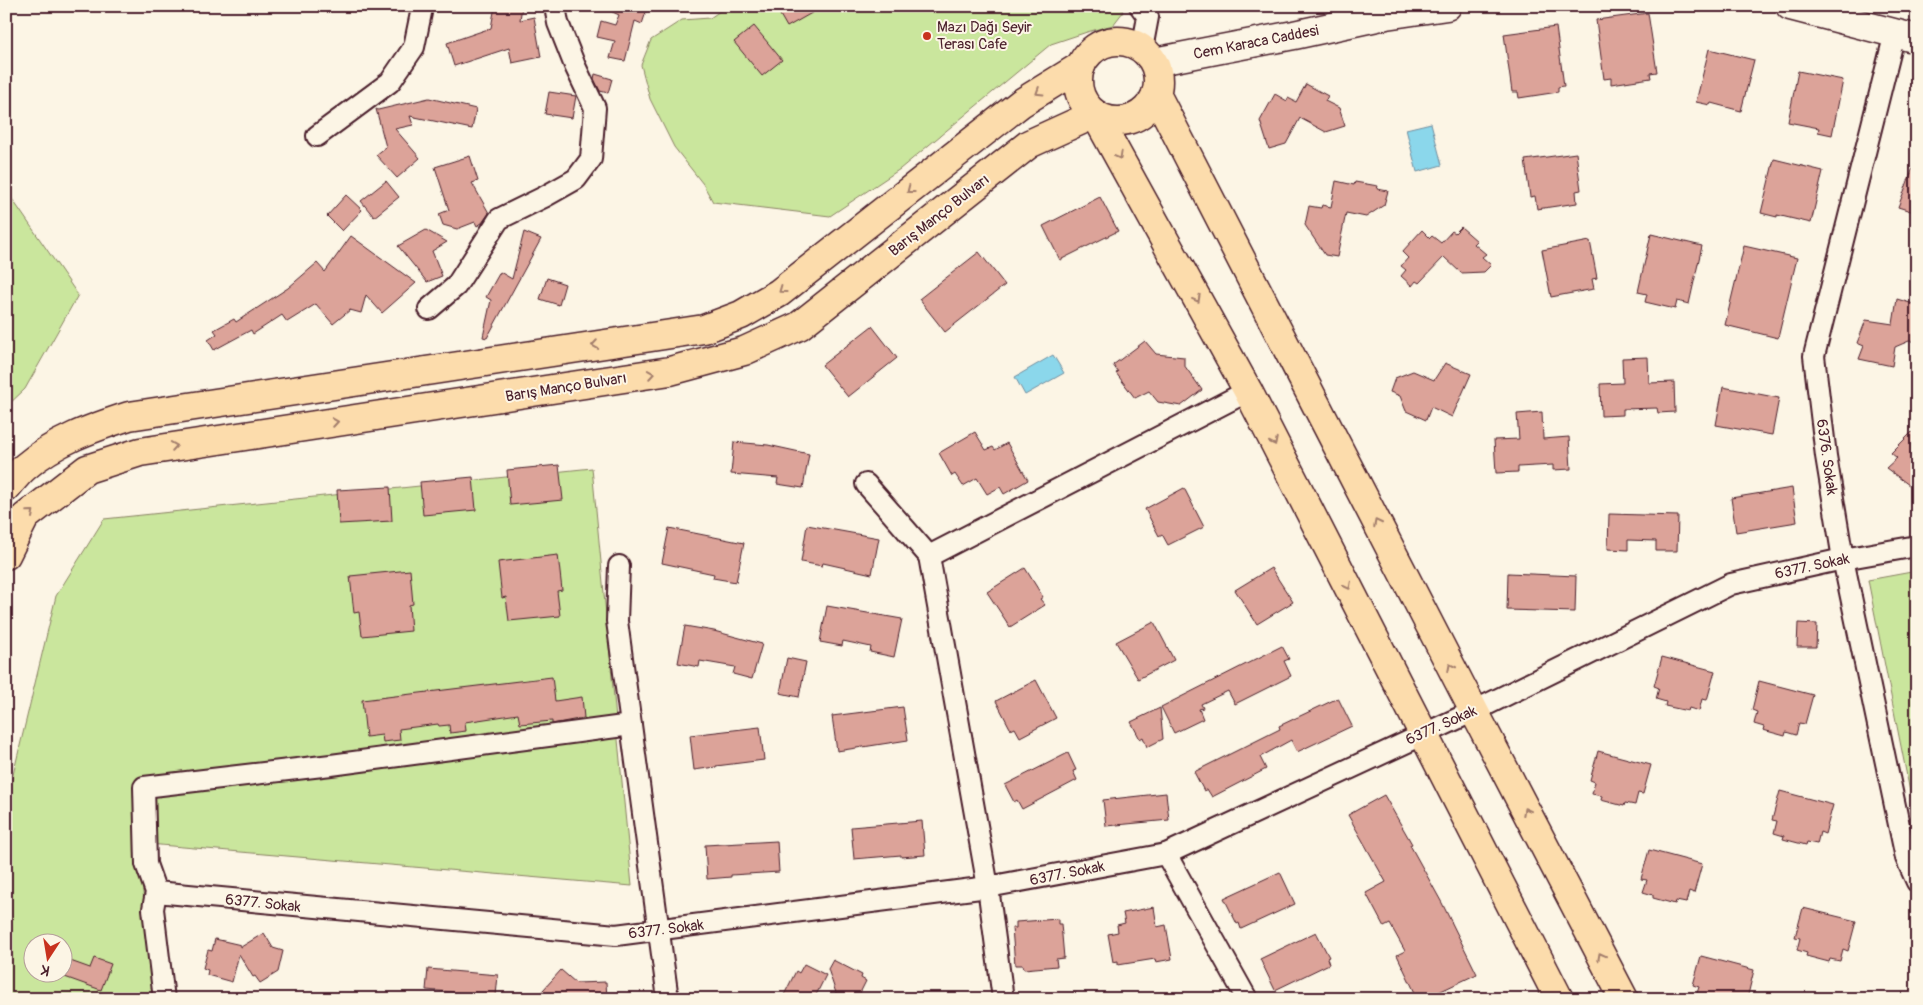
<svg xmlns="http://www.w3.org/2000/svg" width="1923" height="1005" font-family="Pangolin,sans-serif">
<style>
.green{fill:#cae69d;stroke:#8a8264;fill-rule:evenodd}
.water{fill:#8bd7eb;stroke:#718d9e}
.building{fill:#dca399;stroke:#4a1f2b}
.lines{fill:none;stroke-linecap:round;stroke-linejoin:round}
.street-casing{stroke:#4a1f2b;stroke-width:24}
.secondary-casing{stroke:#4a1f2b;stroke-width:31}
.primary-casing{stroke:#4a1f2b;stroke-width:31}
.street{stroke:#fcf5e5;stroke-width:20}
.secondary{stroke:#fcf5e5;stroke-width:28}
.primary{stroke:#fcdcac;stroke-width:28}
.oneway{stroke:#a37e6c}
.poi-dot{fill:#c8321e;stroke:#fcf5e5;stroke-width:2}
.labels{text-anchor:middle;stroke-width:4;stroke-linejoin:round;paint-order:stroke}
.poi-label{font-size:15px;fill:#4a1f2b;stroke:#fcf5e5;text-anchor:start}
.street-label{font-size:15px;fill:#4a1f2b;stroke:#fcf5e5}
</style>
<rect width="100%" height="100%" fill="#fcf5e5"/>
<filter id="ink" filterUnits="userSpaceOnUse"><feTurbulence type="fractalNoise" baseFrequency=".02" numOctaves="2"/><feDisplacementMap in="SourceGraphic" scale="10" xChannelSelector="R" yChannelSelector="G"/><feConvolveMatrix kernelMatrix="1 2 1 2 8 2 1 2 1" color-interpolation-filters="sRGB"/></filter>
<g filter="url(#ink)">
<g class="green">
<polygon points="727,6 1120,6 1123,12 1113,25 1087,32 1051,44 900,169 830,216 713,202 703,184 674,147 650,99 641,65 651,40 682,20 710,18"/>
<polygon points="6,190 78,295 25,389 6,407"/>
<path d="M592,468l40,418 -495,-43 19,156h-150v-195l50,-208 48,-77zM32,942h30v30h-30z"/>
<polygon points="1917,571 1917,827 1868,580"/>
</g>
<g class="water">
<polygon points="1431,123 1442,165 1417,172 1406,129"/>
<polygon points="1053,355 1064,373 1025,395 1015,377"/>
</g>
<g class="building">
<polygon points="495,6 522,6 520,20 534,17 541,57 512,63 509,48 454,66 447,43 491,28"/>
<polygon points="600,6 648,6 642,24 635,21 625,61 610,58 615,41 597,37 601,21 615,25 619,15"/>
<polygon points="792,6 824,6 787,27 779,13"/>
<polygon points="1648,13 1657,72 1650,73 1651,78 1611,84 1611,78 1604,79 1596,20"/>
<polygon points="754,26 782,60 762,76 734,42"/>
<polygon points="1556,27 1564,86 1558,87 1558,92 1519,98 1518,92 1512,92 1504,34"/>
<polygon points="1709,49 1754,60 1741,111 1711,103 1710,105 1696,102"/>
<polygon points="1798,71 1843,80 1832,135 1818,132 1819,128 1788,122"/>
<polygon points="595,74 612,79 608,93 600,91 594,79"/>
<polygon points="1306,84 1328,96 1325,101 1339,108 1345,126 1326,132 1300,118 1286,144 1269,149 1260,121 1275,94 1287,101 1288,98 1296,102"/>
<polygon points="549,92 576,96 572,118 545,114"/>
<polygon points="429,98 476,109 472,129 410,116 413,125 395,129 420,158 397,178 376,155 386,147 376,109 378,110"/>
<polygon points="1576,153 1581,190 1576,191 1577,203 1537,209 1535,196 1530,197 1525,160"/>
<polygon points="470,156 478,181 472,183 489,213 482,223 477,226 475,222 457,229 443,225 439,214 449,210 435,167"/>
<polygon points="1774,159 1823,171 1811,223 1777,215 1777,217 1761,213"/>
<polygon points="1916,160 1917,161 1917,213 1898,207"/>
<polygon points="386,181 399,197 374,217 361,201"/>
<polygon points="1336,181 1354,185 1355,182 1378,186 1377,189 1388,191 1384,205 1366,217 1346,213 1337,257 1325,255 1305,225 1309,206 1321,208 1322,205 1331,207"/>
<polygon points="346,195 362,210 342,231 327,216"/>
<polygon points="1100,197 1118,231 1060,260 1043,226"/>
<polygon points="1461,227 1477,241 1474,244 1486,254 1482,257 1491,265 1484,272 1461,273 1444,257 1419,283 1416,281 1412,286 1401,276 1406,270 1401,266 1408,258 1402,252 1422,230 1430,238 1432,236 1441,243 1452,231 1455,233"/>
<polygon points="426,230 447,242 432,251 442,276 427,282 398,246"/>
<polygon points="524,232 541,239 487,338 483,337 491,300 486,297 500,272 512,279"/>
<polygon points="1651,234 1702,246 1689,304 1677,301 1675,309 1645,302 1647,294 1638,292"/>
<polygon points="351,236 416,283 382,313 366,295 361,313 350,310 333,324 316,304 287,322 282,315 253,334 251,330 214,350 208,340 217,334 214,330 234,319 236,322 288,288 317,263 325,272"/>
<polygon points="1590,241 1597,278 1592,279 1594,289 1551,297 1542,250"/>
<polygon points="1744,246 1797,258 1778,338 1725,325"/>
<polygon points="979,252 1005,285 945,332 919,299"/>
<polygon points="547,278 565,284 559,305 540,299"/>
<polygon points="1897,299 1917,305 1917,342 1909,341 1895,347 1892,366 1859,359 1864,346 1857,343 1866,320 1893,324"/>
<polygon points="872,326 897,358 848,397 822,365"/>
<polygon points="1145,341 1156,354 1184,357 1184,365 1202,390 1181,406 1158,402 1149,391 1135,398 1116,373 1118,372 1113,365"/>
<polygon points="1648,357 1649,383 1674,382 1675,412 1658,413 1657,408 1623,409 1623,415 1601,416 1600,384 1623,383 1622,358"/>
<polygon points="1445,363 1471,374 1452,417 1431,407 1426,420 1406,411 1400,396 1390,392 1395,378 1413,371 1434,380"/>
<polygon points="1723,387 1779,398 1772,435 1716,425"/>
<polygon points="1542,412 1543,439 1569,437 1571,469 1553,470 1553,465 1518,467 1518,472 1496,473 1494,440 1519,439 1517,414"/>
<polygon points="1917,427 1917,491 1886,468 1897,458 1891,453"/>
<polygon points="975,432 986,450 993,447 995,450 1007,443 1028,480 1004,494 1000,487 987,494 977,478 963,486 955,474 952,476 939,453"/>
<polygon points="734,442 768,445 809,454 803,488 777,484 778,478 731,474"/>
<polygon points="559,465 563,500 510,505 507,470"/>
<polygon points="473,477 476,510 423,515 420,482"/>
<polygon points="390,487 392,521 339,524 337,490"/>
<polygon points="1184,488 1204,527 1168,545 1162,534 1159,536 1145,509"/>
<polygon points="1792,488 1797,522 1736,532 1731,498"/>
<polygon points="1609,514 1678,516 1677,551 1656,551 1656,541 1628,540 1628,550 1608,549"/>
<polygon points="807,525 879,538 872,574 823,563 822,566 801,562"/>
<polygon points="669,528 744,543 736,582 713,578 714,574 662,563"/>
<polygon points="558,555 562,590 557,591 560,616 509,621 506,597 502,598 498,562"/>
<polygon points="1025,568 1043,597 1040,599 1045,605 1010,627 987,592"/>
<polygon points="1271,568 1293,602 1257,624 1235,590"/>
<polygon points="410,570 413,604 409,605 411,631 362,636 359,612 354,613 350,576"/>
<polygon points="1508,573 1576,576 1575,612 1507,610"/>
<polygon points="827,606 902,619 894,657 870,652 871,647 843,641 842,646 820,642"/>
<polygon points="1154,622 1174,660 1138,679 1116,642"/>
<polygon points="1798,623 1817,624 1816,647 1797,647"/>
<polygon points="685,626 714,631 762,644 752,679 733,674 735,667 700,661 699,667 678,663"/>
<polygon points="1282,646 1289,659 1284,661 1291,676 1235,704 1228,691 1201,704 1203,708 1199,709 1203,719 1174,733 1161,707"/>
<polygon points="1662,657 1715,671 1707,700 1702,699 1699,711 1689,708 1688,711 1665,706 1666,702 1656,699 1659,688 1654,686"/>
<polygon points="787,658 806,662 799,697 780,693"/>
<polygon points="552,677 555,701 582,697 584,718 552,724 552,721 520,724 518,714 465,722 466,731 450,733 449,725 439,726 438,724 399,729 400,740 383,742 382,735 366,737 362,700"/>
<polygon points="1036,680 1056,718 1020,737 1015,728 1011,730 996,701"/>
<polygon points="1759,681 1813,695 1805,724 1799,723 1796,735 1786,732 1785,736 1763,730 1764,727 1754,724 1757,712 1752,710"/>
<polygon points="1338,698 1352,726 1297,752 1291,740 1260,757 1266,769 1212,797 1207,789 1204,791 1194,772 1280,729 1279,726"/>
<polygon points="903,707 908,740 837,751 832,716"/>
<polygon points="1160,708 1163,739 1147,747 1143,737 1140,739 1131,722"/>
<polygon points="760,727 764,760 716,766 716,767 694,770 690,735"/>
<polygon points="1598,751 1651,765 1643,794 1638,793 1635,805 1625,803 1624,806 1601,800 1602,796 1592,794 1595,782 1590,780"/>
<polygon points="1068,753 1076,770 1073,771 1077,780 1022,809 1017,800 1014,802 1005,785"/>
<polygon points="1780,791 1833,805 1825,834 1820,832 1817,844 1807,842 1806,845 1783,839 1784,836 1774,833 1777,821 1772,820"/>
<polygon points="1166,793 1169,820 1106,826 1103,800"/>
<polygon points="1384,795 1412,844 1410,845 1442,903 1477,974 1424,999 1418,999 1397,955 1405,951 1390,924 1384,927 1366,893 1386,882 1348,815"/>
<polygon points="922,821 925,855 901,857 901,855 854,859 851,827"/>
<polygon points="777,841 779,872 731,875 731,877 707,879 705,845"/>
<polygon points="1649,850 1702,864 1694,893 1689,891 1686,903 1676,901 1675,904 1653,898 1653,895 1643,892 1647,880 1641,879"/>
<polygon points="1280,872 1295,904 1241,929 1239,923 1237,924 1224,898"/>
<polygon points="1154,907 1157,927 1166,925 1172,959 1156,962 1155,959 1118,965 1118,961 1113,962 1108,934 1118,932 1117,925 1125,923 1123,913"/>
<polygon points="1803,908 1856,921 1848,951 1843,949 1840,961 1830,959 1829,962 1806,956 1807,953 1797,950 1800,938 1795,937"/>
<polygon points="1058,919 1058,924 1061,924 1064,958 1056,959 1057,966 1024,969 1023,965 1015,965 1012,928 1016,928 1016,922"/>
<polygon points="1316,932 1329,957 1327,958 1329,964 1275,990 1260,959"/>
<polygon points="264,933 273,948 283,951 278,972 260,983 255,976 253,977 239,954 232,982 207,975 208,970 203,968 208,950 212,951 215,939 241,945 241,947"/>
<polygon points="1701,956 1754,970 1747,999 1695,999 1699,987 1693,985"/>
<polygon points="62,958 90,968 94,958 111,964 101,990 62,976"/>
<polygon points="833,960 862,975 861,978 866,981 857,999 838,999 828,969"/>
<polygon points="804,964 826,975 814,999 782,999 796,971 799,973"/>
<polygon points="428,969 498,975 496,996 426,990"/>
<polygon points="561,970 576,983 606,982 607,999 535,999"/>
</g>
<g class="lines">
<defs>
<g id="street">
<polyline points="1140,6 1148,17 1142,49"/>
<polyline points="1895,33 1814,356 1826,456 1843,559 1906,858 1917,882"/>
<polyline points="317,136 390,82 414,47 421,13 419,6"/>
<polyline points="429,309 456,286 499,219 544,197 576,179 591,159 595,108 575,66 558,23 555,6"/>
<polyline points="866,484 929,556"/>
<polyline points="619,566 617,621 668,999"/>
<polyline points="1166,854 1247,999"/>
<polyline points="156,892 616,935 988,887 1166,854 1474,711 1731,584 1843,559 1917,546"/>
<polyline points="164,999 153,909 156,892 146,864 144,787 331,765 631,725"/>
<polyline points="1003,999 988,887 929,556 1248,391"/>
</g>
<g id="secondary">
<polyline points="1790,6 1917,39"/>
<polyline points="1154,62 1294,35 1386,15 1447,6"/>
</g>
<g id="primary">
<circle cx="1118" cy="81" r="40"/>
<polyline points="1156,94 1474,711 1624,999"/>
<path d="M6,488c6,-7 12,-15 19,-21 30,-26 67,-39 104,-51l575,-87 37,-14 38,-22 242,-190 60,-37"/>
<polyline points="6,555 25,517 87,469 140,452 670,371 744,351 799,326 1029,144 1095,114 1248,391 1559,999"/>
</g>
</defs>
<use href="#street" class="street-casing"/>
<use href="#secondary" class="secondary-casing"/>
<use href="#primary" class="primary-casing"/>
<use href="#street" class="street"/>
<use href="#secondary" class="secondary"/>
<use href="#primary" class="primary"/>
</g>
<defs><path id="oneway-chevron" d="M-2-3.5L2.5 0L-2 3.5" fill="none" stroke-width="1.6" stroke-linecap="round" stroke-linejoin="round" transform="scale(1.25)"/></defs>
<g class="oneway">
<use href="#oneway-chevron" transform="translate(1039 92) rotate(148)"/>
<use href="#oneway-chevron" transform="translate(1119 156) rotate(61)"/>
<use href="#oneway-chevron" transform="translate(910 190) rotate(142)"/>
<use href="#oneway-chevron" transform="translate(782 290) rotate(144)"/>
<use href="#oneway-chevron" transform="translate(1197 299) rotate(61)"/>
<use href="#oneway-chevron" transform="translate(595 345) rotate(171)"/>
<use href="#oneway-chevron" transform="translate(651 374) rotate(-9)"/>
<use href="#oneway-chevron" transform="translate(335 422) rotate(-9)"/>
<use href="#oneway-chevron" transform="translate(1274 442) rotate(63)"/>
<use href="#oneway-chevron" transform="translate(174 446) rotate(-9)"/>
<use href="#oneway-chevron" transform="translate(31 513) rotate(-41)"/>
<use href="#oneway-chevron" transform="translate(1377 523) rotate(-117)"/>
<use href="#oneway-chevron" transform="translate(1348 586) rotate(63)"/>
<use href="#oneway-chevron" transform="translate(1451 667) rotate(-117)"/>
<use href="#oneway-chevron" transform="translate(1526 811) rotate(-118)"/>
<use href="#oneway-chevron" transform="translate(1601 956) rotate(-118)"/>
</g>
</g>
<circle class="poi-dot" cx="927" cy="36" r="5"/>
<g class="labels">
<g class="poi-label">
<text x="937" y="32">Mazı Dağı Seyir<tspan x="937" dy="17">Terası Cafe</tspan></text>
</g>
<g class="street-label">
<text transform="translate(1256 42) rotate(-11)" y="5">Cem Karaca Caddesi</text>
<text transform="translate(939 215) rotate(-38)" y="5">Barış Manço Bulvarı</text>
<text transform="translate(566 387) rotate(-9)" y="5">Barış Manço Bulvarı</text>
<text transform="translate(1827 457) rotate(82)" y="5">6376. Sokak</text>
<text transform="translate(1812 566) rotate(-12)" y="5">6377. Sokak</text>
<text transform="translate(1441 725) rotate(-24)" y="5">6377. Sokak</text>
<text transform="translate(1067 873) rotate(-11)" y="5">6377. Sokak</text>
<text transform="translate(263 903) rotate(6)" y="5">6377. Sokak</text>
<text transform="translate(666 929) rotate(-7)" y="5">6377. Sokak</text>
</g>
</g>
<rect width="1923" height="1005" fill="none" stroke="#fcf5e5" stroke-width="25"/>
<rect x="12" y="12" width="1898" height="980" fill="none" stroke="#4a1f2b" stroke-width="2" filter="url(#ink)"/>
<g transform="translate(48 958) rotate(192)"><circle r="24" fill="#fcf5e5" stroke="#b59f9b"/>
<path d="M0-4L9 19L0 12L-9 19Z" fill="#c8321e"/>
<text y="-8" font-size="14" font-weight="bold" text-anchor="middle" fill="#4a1f2b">K</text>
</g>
</svg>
